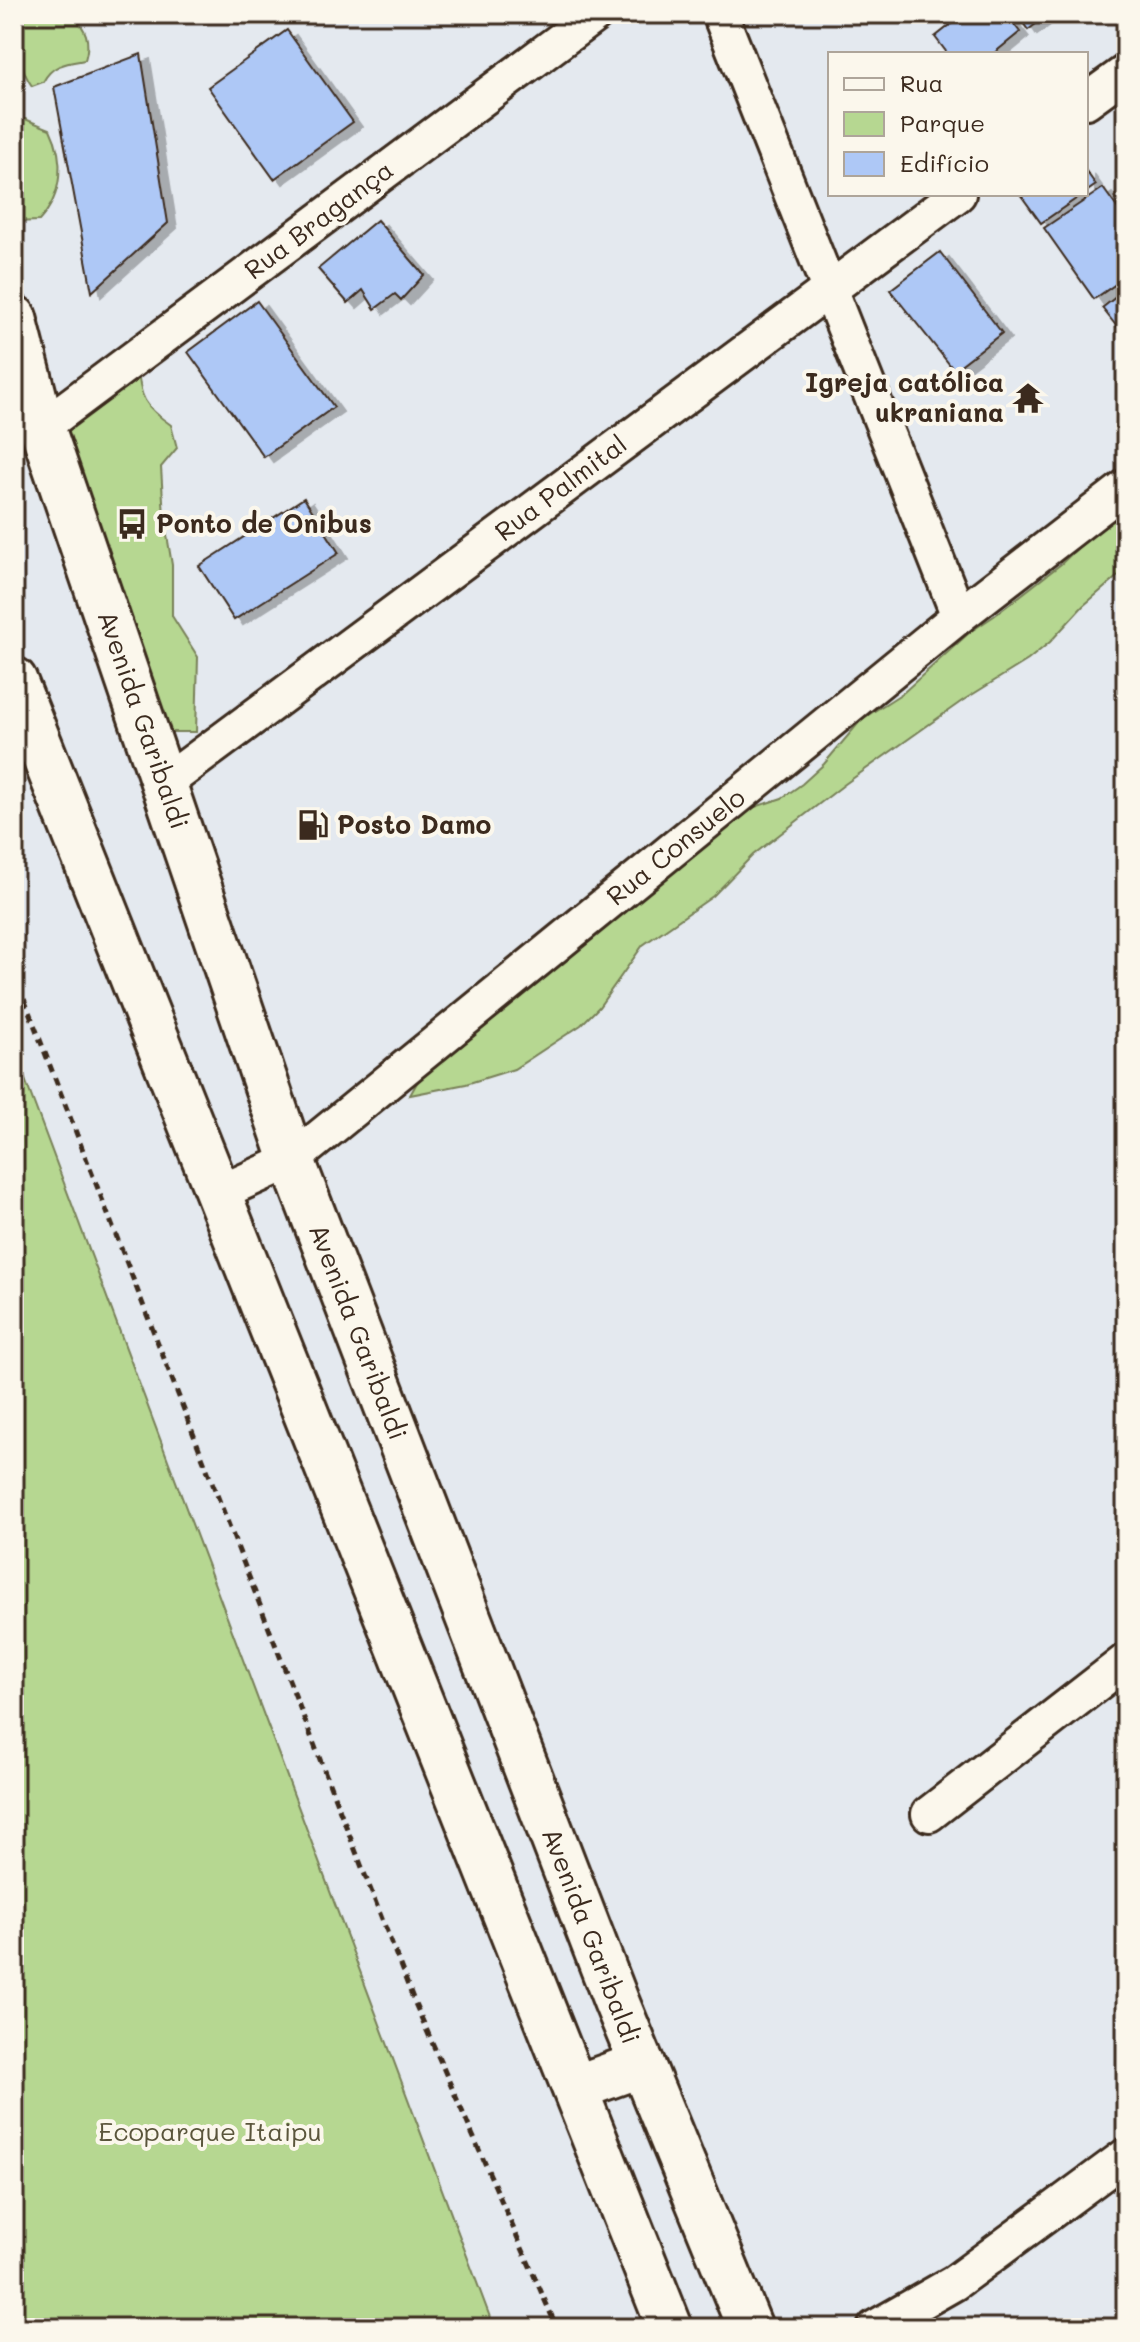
<svg xmlns="http://www.w3.org/2000/svg" width="1140" height="2342" font-family="Mali,sans-serif">
<style>
.green{fill:#b6d791;stroke:#788058;stroke-width:2}
.building{fill:#aec8f6;stroke:#3b2a1e;stroke-width:2;filter:url(#shadow)}
.lines{fill:none;stroke-linecap:round;stroke-linejoin:round}
.street-casing{stroke:#3b2a1e;stroke-width:40}
.secondary-casing{stroke:#3b2a1e;stroke-width:50}
.path{stroke:#3b2a1e;stroke-width:5;stroke-dasharray:8 6;stroke-linecap:butt}
.street{stroke:#fbf7ec;stroke-width:34}
.secondary{stroke:#fbf7ec;stroke-width:44}
.labels{text-anchor:middle;stroke-width:8;stroke-linejoin:round;paint-order:stroke}
.street-label{font-size:26px;fill:#3b2a1e;stroke:#fbf7ec}
.poi-label{font-size:26px;font-weight:bold;fill:#3b2a1e;stroke:#fbf7ec;text-anchor:start}
.park-label{font-size:26px;fill:#5a553b;stroke:#fbf7ec}
</style>
<defs>
<filter id="shadow"><feDropShadow dx="9" dy="5" stdDeviation="0" flood-color="#0004"/></filter>
</defs>
<rect width="100%" height="100%" fill="#e4e9ef"/>
<filter id="ink" filterUnits="userSpaceOnUse"><feTurbulence type="fractalNoise" baseFrequency=".0125" numOctaves="2"/><feDisplacementMap in="SourceGraphic" scale="16" xChannelSelector="R" yChannelSelector="G"/><feConvolveMatrix kernelMatrix="1 2 1 2 8 2 1 2 1" color-interpolation-filters="sRGB"/></filter>
<g filter="url(#ink)">
<g class="green">
<path d="M18,14h54c14,15 19,26 13,46 -18,3 -33,4 -42,22l-11,4c-19,-26 -5,-46 -14,-72z"/>
<path d="M14,119h11l25,10c15,31 13,66 -11,92l-25,1z"/>
<path d="M138,366c1,31 7,41 33,59l6,23 -16,19 3,50 8,48v51l26,41 -2,75h-25l-21,-14 -88,-295z"/>
<polygon points="1126,502 1126,569 1083,606 1050,642 1028,660 962,701 845,784 753,855 713,896 643,945 599,1007 581,1025 514,1069 466,1084 410,1095 431,1058 734,814 782,798 802,784 824,764 862,719 904,692 970,632 994,616 1061,564"/>
<polygon points="14,1050 494,2328 14,2328"/>
</g>
<g class="building">
<polygon points="964,14 1006,14 1020,32 993,54 948,54 935,37"/>
<polygon points="1017,14 1049,14 1028,30"/>
<polygon points="287,30 353,122 274,179 208,87"/>
<polygon points="141,54 168,223 92,292 54,87"/>
<polygon points="1086,171 1096,185 1086,192"/>
<polygon points="1103,188 1126,220 1126,277 1094,299 1044,228"/>
<polygon points="1020,194 1083,194 1041,223"/>
<polygon points="377,220 424,275 401,300 395,294 375,309 363,290 348,303 318,269"/>
<polygon points="940,252 1002,333 954,370 890,290"/>
<polygon points="1126,289 1126,338 1102,308"/>
<polygon points="257,301 334,407 264,457 188,352"/>
<polygon points="304,498 339,553 234,620 199,566"/>
</g>
<g class="lines">
<defs>
<g id="street">
<polyline points="720,14 959,616"/>
<polyline points="1086,101 1126,72"/>
<polyline points="42,427 596,14"/>
<polyline points="165,783 958,194"/>
<polyline points="219,1193 292,1160 959,616 1126,487"/>
<polyline points="929,1814 1126,1661"/>
<polyline points="875,2328 954,2283 1126,2156"/>
</g>
<g id="secondary">
<polyline points="14,318 42,427 292,1160 616,2001 750,2328"/>
<polyline points="14,680 670,2328"/>
<polyline points="575,2088 642,2064"/>
</g>
</defs>
<use href="#street" class="street-casing"/>
<use href="#secondary" class="secondary-casing"/>
<polyline class="path" points="14,973 414,2001 557,2328"/>
<use href="#street" class="street"/>
<use href="#secondary" class="secondary"/>
</g>
</g>
<defs>
<symbol id="temple-bare" viewBox="-9 -9 18 18"><path d="M0-6L5-2H3V0L6.5 2.5H4V6H1.5V3h-3V6H-4V2.5H-6.5L-3 0V-2H-5Z" fill="#3b2a1e" stroke="#fbf7ec" stroke-width="2.5" paint-order="stroke"/></symbol>
<symbol id="bus-bare" viewBox="-9 -9 18 18"><path d="M-5-6H5V4H4V6H2V4H-2V6H-4V4H-5ZM-3.5-4V0h7V-4ZM-3.5 1.2v1.5H-2V1.2ZM2 1.2v1.5H3.5V1.2Z" fill="#3b2a1e" stroke="#fbf7ec" stroke-width="2.5" paint-order="stroke"/></symbol>
<symbol id="fuel-bare" viewBox="-9 -9 18 18"><path d="M-5.5-6h7V0h2V4h1.3V-2.5L3-4.5l.8-.8L6-3V5H2.5V1h-1V6h-7ZM-4.2-4.7v3.2H.2V-4.7Z" fill="#3b2a1e" stroke="#fbf7ec" stroke-width="2.5" paint-order="stroke"/></symbol>
</defs>
<g fill-rule="evenodd">
<use href="#temple-bare" x="1006" y="376" width="44" height="44"/>
<use href="#bus-bare" x="110" y="502" width="44" height="44"/>
<use href="#fuel-bare" x="291" y="803" width="44" height="44"/>
</g>
<g class="labels">
<g class="street-label">
<text transform="translate(319 220) rotate(-37)" y="9">Rua Bragança</text>
<text transform="translate(561 488) rotate(-37)" y="9">Rua Palmital</text>
<text transform="translate(143 720) rotate(71)" y="9">Avenida Garibaldi</text>
<text transform="translate(676 847) rotate(-39)" y="9">Rua Consuelo</text>
<text transform="translate(358 1332) rotate(69)" y="9">Avenida Garibaldi</text>
<text transform="translate(591 1936) rotate(69)" y="9">Avenida Garibaldi</text>
</g>
<g class="poi-label">
<text x="1004" y="392" text-anchor="end">Igreja católica<tspan x="1004" dy="30">ukraniana</tspan></text>
<text x="156" y="533">Ponto de Onibus</text>
<text x="337" y="834">Posto Damo</text>
</g>
<g class="park-label">
<text x="210" y="2141">Ecoparque Itaipu</text>
</g>
</g>
<rect width="1140" height="2342" fill="none" stroke="#fbf7ec" stroke-width="48"/>
<rect x="24" y="24" width="1092" height="2294" fill="none" stroke="#3b2a1e" stroke-width="3" filter="url(#ink)"/>
<rect x="828" y="52" width="260" height="144" fill="#fbf7ec" stroke="#aea59a" stroke-width="2"/>
<rect x="844" y="78" width="40" height="12" fill="#fbf7ec" stroke="#aea59a" stroke-width="2"/>
<text x="900" y="92" font-size="24" fill="#3b2a1e">Rua</text>
<rect x="844" y="112" width="40" height="24" fill="#b6d791" stroke="#aea59a" stroke-width="2"/>
<text x="900" y="132" font-size="24" fill="#3b2a1e">Parque</text>
<rect x="844" y="152" width="40" height="24" fill="#aec8f6" stroke="#aea59a" stroke-width="2"/>
<text x="900" y="172" font-size="24" fill="#3b2a1e">Edifício</text>
</svg>
